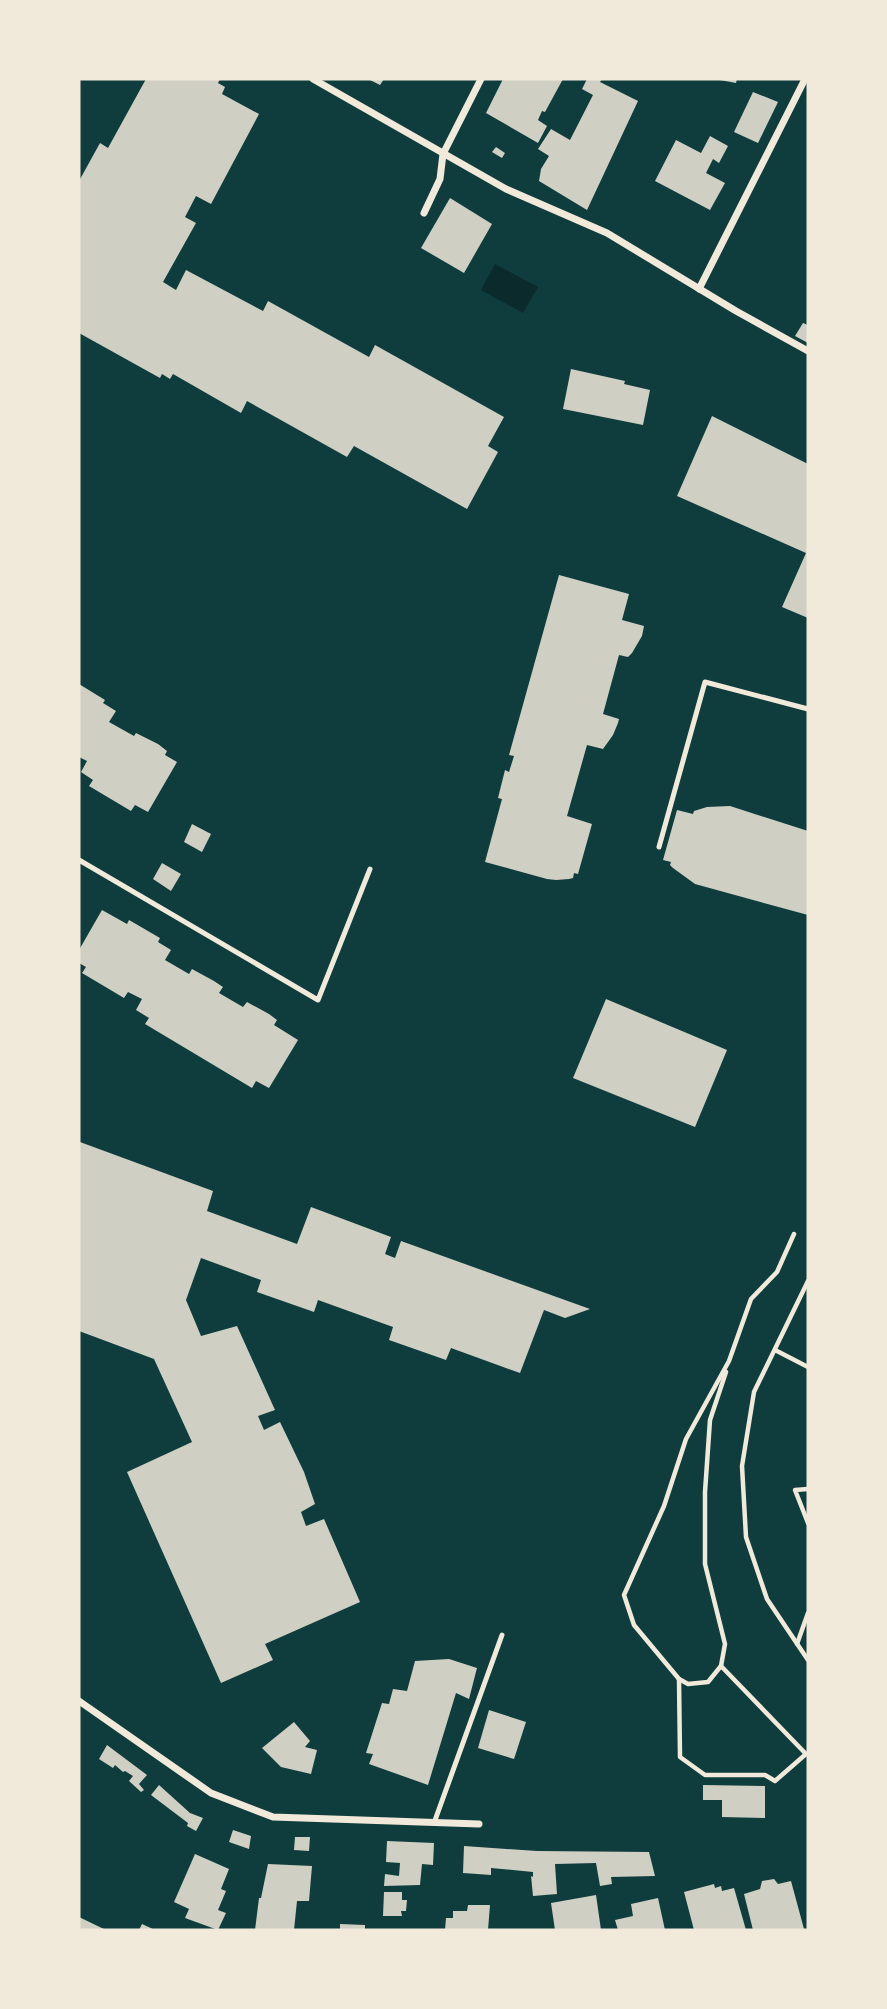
<svg xmlns="http://www.w3.org/2000/svg" width="887" height="2009" font-family="Merriweather,serif">
<style>
.water{fill:#0a2a2b}
.building{fill:#cfcfc3}
.lines{fill:none;stroke-linecap:round;stroke-linejoin:round}
.path{stroke:#f1e9da;stroke-width:4.5}
.service{stroke:#f1e9da;stroke-width:5}
.minor{stroke:#f1e9da;stroke-width:7}
</style>
<rect width="100%" height="100%" fill="#0f3d3e"/>
<polygon class="water" points="495,264 538,287 523,313 481,290"/>
<g class="building">
<polygon points="146,79 220,79 218,83 225,87 222,94 259,114 211,204 196,196 185,217 196,223 163,282 176,290 186,270 263,311 268,301 369,357 375,345 504,417 488,446 498,452 467,509 354,446 347,457 247,401 241,413 173,374 170,379 162,374 160,378 79,333 79,181 100,143 108,148"/>
<polygon points="368,79 384,79 380,85"/>
<polygon points="503,79 563,79 545,112 542,111 538,120 547,126 538,143 486,113"/>
<polygon points="587,79 602,79 600,82 638,101 587,210 539,181 541,169 549,156 538,149 551,129 570,140 593,95 582,89"/>
<polygon points="720,79 737,79 736,83 720,80"/>
<polygon points="753,92 778,102 758,143 734,132"/>
<polygon points="710,136 728,146 719,163 713,159 706,173 725,183 710,210 655,181 676,140 701,153"/>
<polygon points="496,147 505,153 502,158 492,152"/>
<polygon points="450,198 492,224 464,273 421,248"/>
<polygon points="803,323 808,325 808,343 795,336"/>
<polygon points="571,369 625,381 624,384 650,390 643,425 563,409"/>
<polygon points="712,416 808,464 808,618 782,607 806,553 677,496"/>
<polygon points="559,575 629,594 622,620 644,626 642,636 632,653 628,657 619,655 603,714 619,719 618,723 613,735 603,749 587,745 567,816 592,824 578,874 574,873 573,878 569,879 556,880 547,879 485,862 502,799 498,798 505,770 509,772 514,756 509,755"/>
<polygon points="79,684 105,700 103,703 116,711 109,722 134,736 136,733 158,744 167,751 165,755 177,762 148,812 135,805 131,811 89,786 93,780 81,772 87,761 79,757"/>
<polygon points="730,806 808,831 808,915 695,884 673,868 670,865 671,862 663,860 677,810 693,814 694,811 707,807"/>
<polygon points="192,824 211,834 202,852 184,842"/>
<polygon points="162,863 181,874 171,891 153,879"/>
<polygon points="102,910 127,924 129,920 160,938 158,942 171,950 165,960 189,974 192,969 214,981 223,987 219,993 243,1007 247,1002 269,1014 277,1020 274,1025 298,1040 269,1088 256,1081 252,1088 145,1024 149,1018 136,1010 142,999 128,992 124,998 82,973 86,967 79,963 79,950"/>
<polygon points="606,999 727,1050 695,1127 573,1078"/>
<polygon points="80,1142 213,1191 207,1211 297,1244 311,1207 391,1237 385,1254 395,1258 401,1241 590,1309 565,1318 544,1310 520,1373 451,1348 446,1360 389,1340 393,1327 318,1300 314,1312 257,1292 261,1280 201,1258 186,1300 201,1336 237,1326 275,1410 258,1416 264,1430 280,1422 304,1472 315,1504 301,1512 306,1526 324,1519 360,1602 265,1644 273,1660 221,1683 127,1472 192,1442 154,1359 79,1331"/>
<polygon points="449,1659 477,1668 469,1699 456,1693 428,1785 369,1764 373,1754 366,1753 382,1703 389,1704 393,1689 407,1691 415,1661"/>
<polygon points="489,1710 526,1722 514,1759 478,1748"/>
<polygon points="294,1722 310,1741 305,1747 317,1750 311,1774 281,1767 262,1748"/>
<polygon points="107,1745 147,1775 139,1784 144,1790 141,1792 129,1781 133,1776 125,1771 123,1772 115,1765 113,1768 99,1759"/>
<polygon points="159,1785 190,1813 203,1818 196,1831 187,1826 188,1823 151,1795"/>
<polygon points="703,1785 765,1786 765,1818 722,1817 722,1800 703,1800"/>
<polygon points="233,1830 251,1836 249,1849 229,1842"/>
<polygon points="295,1837 310,1837 309,1851 294,1850"/>
<polygon points="387,1841 434,1843 433,1865 422,1864 420,1885 384,1886 385,1874 399,1876 400,1863 386,1862"/>
<polygon points="464,1846 537,1851 649,1852 655,1876 611,1877 612,1884 600,1886 596,1863 555,1864 557,1894 533,1896 531,1876 533,1877 533,1872 491,1868 491,1875 463,1873"/>
<polygon points="195,1854 229,1869 221,1889 226,1891 218,1910 226,1913 218,1930 185,1918 189,1909 174,1902"/>
<polygon points="268,1864 312,1866 309,1901 297,1901 294,1930 255,1930 259,1898 261,1898"/>
<polygon points="774,1879 778,1884 791,1881 804,1929 803,1930 753,1930 744,1894 760,1889 762,1881"/>
<polygon points="714,1884 715,1888 721,1886 722,1891 734,1888 746,1930 694,1930 684,1892"/>
<polygon points="384,1892 402,1892 402,1900 407,1900 406,1911 401,1911 402,1916 383,1916"/>
<polygon points="596,1895 601,1930 555,1930 551,1903"/>
<polygon points="658,1898 665,1930 618,1930 615,1920 633,1916 631,1904"/>
<polygon points="468,1905 490,1905 488,1930 445,1930 446,1918 453,1918 453,1911 467,1911"/>
<polygon points="79,1917 81,1918 106,1930 79,1930"/>
<polygon points="142,1924 155,1930 139,1930"/>
<polygon points="340,1924 365,1925 365,1930 340,1930"/>
</g>
<g class="lines">
<g class="path">
<polyline points="794,1234 777,1272 751,1299 729,1361 686,1439 664,1506 624,1595 634,1625 679,1679 680,1757 705,1775 765,1775 775,1781 806,1754 808,1754"/>
<polyline points="808,1281 754,1392 742,1466 746,1537 767,1599 808,1660"/>
<polyline points="775,1350 808,1367"/>
<polyline points="808,1489 795,1490 808,1523"/>
<polyline points="797,1644 808,1613"/>
<polyline points="721,1666 806,1754"/>
<polyline points="679,1679 688,1684 708,1682 721,1666 725,1644 705,1564 705,1492 710,1420 726,1372"/>
</g>
<g class="service">
<polyline points="659,847 705,682 808,709"/>
<polyline points="79,860 318,1000 370,869"/>
<polyline points="434,1823 502,1635"/>
</g>
<g class="minor">
<polyline points="313,79 506,189 607,233 736,311 808,351"/>
<polyline points="424,213 440,179 443,154 481,79"/>
<polyline points="699,289 805,79"/>
<polyline points="79,1701 211,1793 273,1817 479,1824"/>
</g>
</g>
<rect width="887" height="2009" fill="none" stroke="#f1e9da" stroke-width="161"/>
</svg>
